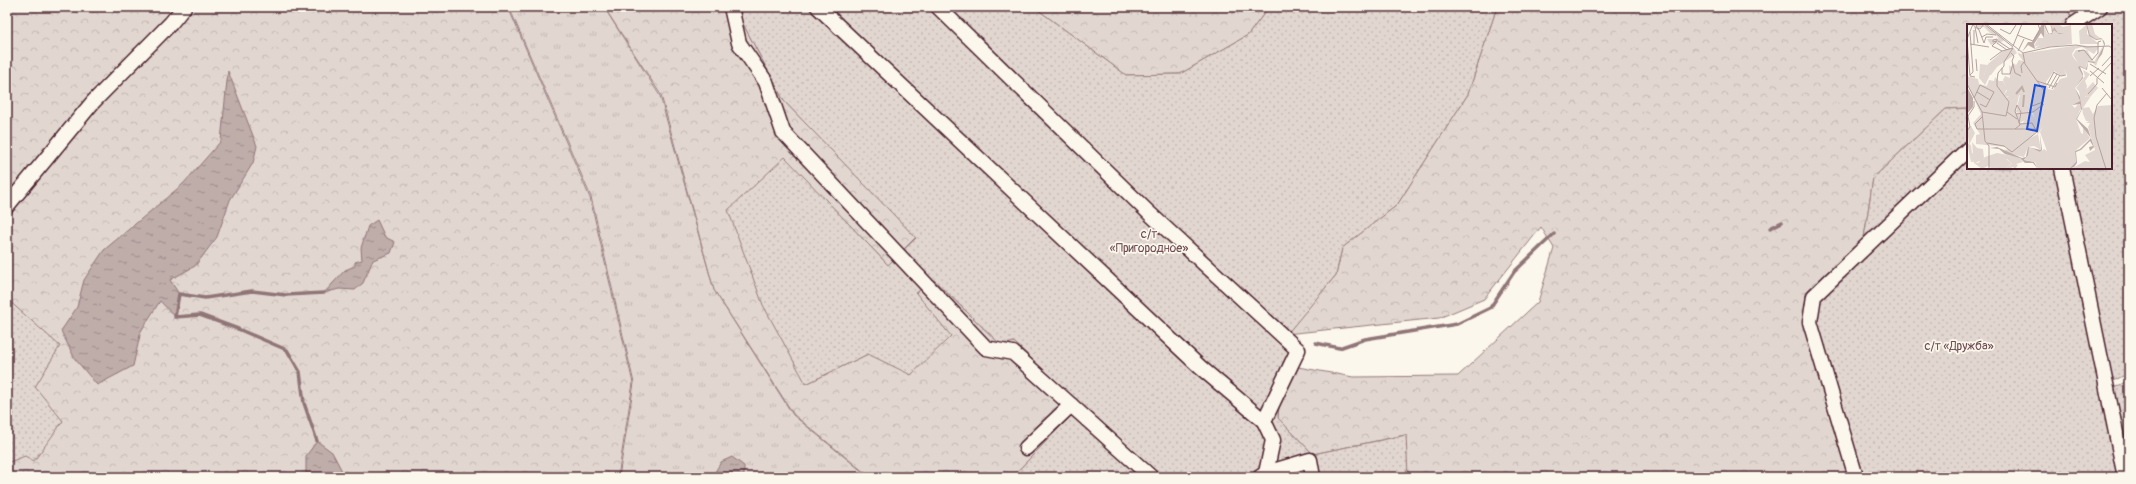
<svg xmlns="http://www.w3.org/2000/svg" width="2136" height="484" font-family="Pangolin,sans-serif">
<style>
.grass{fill:url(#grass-tufts);stroke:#967b7e}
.forest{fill:url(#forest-crowns);stroke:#967b7e}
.garden{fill:url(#garden-dots);stroke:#967b7e}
.water{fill:url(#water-ripples);stroke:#907477}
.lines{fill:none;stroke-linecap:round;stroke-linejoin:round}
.stream{stroke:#907477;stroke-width:3.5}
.street-casing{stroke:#4a1f2b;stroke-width:17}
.street{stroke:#fbf7ec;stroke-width:14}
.labels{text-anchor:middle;stroke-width:3.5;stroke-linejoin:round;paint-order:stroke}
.park-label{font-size:12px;fill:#704d54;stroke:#fbf7ec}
.inset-river{fill:none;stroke:#bfadaa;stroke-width:2}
.inset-road{fill:none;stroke:#b4a19f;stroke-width:1}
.view{fill:#1d4ed8;fill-opacity:0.15;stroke:#1d4ed8;stroke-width:2}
.inset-edge{fill:none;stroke:#4a1f2b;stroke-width:2}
</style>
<defs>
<pattern id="grass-tufts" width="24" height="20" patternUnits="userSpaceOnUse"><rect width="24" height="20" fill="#e2d7d0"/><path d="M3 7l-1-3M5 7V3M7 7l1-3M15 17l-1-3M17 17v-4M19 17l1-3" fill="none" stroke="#c3b8b3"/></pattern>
<pattern id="forest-crowns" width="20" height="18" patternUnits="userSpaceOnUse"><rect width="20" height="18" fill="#e2d7d0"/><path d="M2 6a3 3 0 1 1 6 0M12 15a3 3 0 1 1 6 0" fill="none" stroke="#c3b8b3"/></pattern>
<pattern id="garden-dots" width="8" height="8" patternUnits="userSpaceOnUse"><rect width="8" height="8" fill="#e2d7d0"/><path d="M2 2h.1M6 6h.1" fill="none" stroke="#c3b8b3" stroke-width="1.8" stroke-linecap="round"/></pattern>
<pattern id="water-ripples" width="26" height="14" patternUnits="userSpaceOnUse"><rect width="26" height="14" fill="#bfadaa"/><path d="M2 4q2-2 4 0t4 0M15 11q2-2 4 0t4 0" fill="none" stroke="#9d8c8b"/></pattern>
</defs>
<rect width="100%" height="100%" fill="#fbf7ec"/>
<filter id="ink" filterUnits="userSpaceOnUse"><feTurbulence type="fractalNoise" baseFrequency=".025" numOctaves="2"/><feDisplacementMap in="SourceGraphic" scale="8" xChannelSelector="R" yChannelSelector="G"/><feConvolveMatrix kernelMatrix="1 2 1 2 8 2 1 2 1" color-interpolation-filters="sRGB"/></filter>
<g filter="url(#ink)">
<polygon class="grass" points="509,7 603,7 607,12 660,96 714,290 793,415 869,477 619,477 634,383 591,197"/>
<g class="forest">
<polygon points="7,7 508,7 590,198 633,383 618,477 7,477"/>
<polygon points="604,7 741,7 741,20 784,101 916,237 888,265 785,158 806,384 868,354 916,293 934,280 1001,345 1014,342 1081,405 1012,477 870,477 794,415 714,290 661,95"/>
<polygon points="1034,7 1269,7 1248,35 1180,74 1126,75"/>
<polygon points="1497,7 2066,7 2073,20 2067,25 1968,25 1968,108 1946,109 1873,178 1864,238 1806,292 1804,321 1849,475 1844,477 1408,477 1405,435 1313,454 1278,418 1280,392 1298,367 1353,377 1458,376 1538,302 1554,248 1541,227 1484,299 1439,318 1286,334 1336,275 1342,248 1397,205 1468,94"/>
</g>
<g class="garden">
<polygon points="741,7 1034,7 1126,75 1180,74 1248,35 1269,7 1497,7 1468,94 1397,205 1342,248 1336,275 1287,334 1298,367 1280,392 1278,418 1313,454 1406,435 1408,477 1012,477 1081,405 1014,342 1001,345 934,280 916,293 951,336 911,375 868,354 806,384 763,305 728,210 785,157 888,265 916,238 784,101 741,20"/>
<polygon points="2066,7 2092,7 2073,20"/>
<polygon points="2110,7 2129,7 2129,373 2111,382 2066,168 2111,168 2111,25 2082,25"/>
<polygon points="1968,108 1968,168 2056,168 2119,477 1844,477 1849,475 1813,323 1818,297 1865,254 1864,238 1873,178 1946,109"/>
<polygon points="7,299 60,346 35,387 63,421 34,461 25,456 7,463"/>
<polygon points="2129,380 2129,463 2114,388"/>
</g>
<g class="water">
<polygon points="228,71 257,146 253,163 230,200 217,237 195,266 170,280 179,294 175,317 160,301 141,331 133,366 97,385 75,359 61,331 77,307 84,280 104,250 183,184 221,141"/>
<polygon points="377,220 385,237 395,242 391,253 373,260 363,283 355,290 339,289 324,293 345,270 355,266 355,262 362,260 361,248 368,226"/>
<polygon points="317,441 332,452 342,471 338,477 306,477 306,456"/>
<polygon points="732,457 744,466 744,477 712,477 721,462"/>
</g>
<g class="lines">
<g class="stream">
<polyline points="1770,228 1782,222"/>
<polyline points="1316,343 1339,348 1365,339 1457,324 1490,308 1514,272 1554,234"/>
<polyline points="317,441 304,403 300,372 287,350 238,329 200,315 175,317 179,294 205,298 252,291 286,295 324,293"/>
</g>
<defs>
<g id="street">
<polyline points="731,7 739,43 766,82 783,132 986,348 1013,353 1071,405 1026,448"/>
<polyline points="818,7 1200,367 1264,421"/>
<polyline points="938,7 1149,213 1298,350 1264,421 1273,440 1266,473"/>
<polyline points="2073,25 2100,7"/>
<polyline points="2062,168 2125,477"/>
<polyline points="7,206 93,102 171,23 184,7"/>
<polyline points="1071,405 1151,477"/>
<polyline points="1260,477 1266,473 1310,460 1313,477"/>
<polyline points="1856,477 1810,322 1814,296 1968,149"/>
</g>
</defs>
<use href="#street" class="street-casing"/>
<use href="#street" class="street"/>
</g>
</g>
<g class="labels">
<g class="park-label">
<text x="1149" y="238">с/т<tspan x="1149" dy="14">«Пригородное»</tspan></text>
<text x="1959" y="350">с/т «Дружба»</text>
</g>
</g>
<g transform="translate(1967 24)">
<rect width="145" height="145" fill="#fbf7ec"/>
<path d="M8,0l9,1 16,10 4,6 -13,4 -4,-6h11l-1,-3 -7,-3 -6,-6 -7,1zM82,0h9l5,3 8,-2 1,19 -38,5 5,-4 -5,2 4,-9h6v-13l3,9 6,-1 1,-5 -1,2zM117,0l3,2v8l12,10h-19l-1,-13 7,-6zM120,0h5l3,10 5,4 -4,1 -6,-3zM112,21l20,2 -5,7 -12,-7 -7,2 -3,5 1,3 5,6 -5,-8 3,-5h11l7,12 9,-16 -7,20 -5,-5 -4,1 -1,7 -7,-3 4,10 -8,12 5,13 -8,4 3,3 4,-5 2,5 -5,11 5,14 2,1v-7l7,11 -15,13 1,12 -7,6h-31l-3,-7 -10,-2 4,-13 11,5 4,-3 3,2 -7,-19 3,-6 -5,8 -12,-12 -3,1 2,-3 -5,3 -1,-10 -3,-1 4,-17 -11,8v-7l-3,1 -2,-3 3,-3 -4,-11 2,-4 5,2 -1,-13 2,2 2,-4 3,2 3,-5 4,1 -5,-7 1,-2 1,2zM97,45l3,6v2l-7,2 -7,11 -5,-1 -2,-7 8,-11 8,5 4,-2zM69,81l7,2 -4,3 2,6 -8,-4 1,6 -4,-9 -1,3h-3l4,-4zM46,23l4,6 -20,14 -6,8h-7l4,-11 15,-13zM116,46l7,4 -5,7 2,5 -2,11 6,-1 -8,12 6,-1 4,7 5,-8 14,-1v64h-41l14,-8 5,1 -5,-7 10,-5 -7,-23 2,-4h-4l3,-2h-3l-3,-7 -4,-23 -3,-3 9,-12zM71,110l3,16 -7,-4 -6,1 -4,10 -17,-4 -3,-5 2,2zM0,119l4,2 1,8 12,4 -2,4 -11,1zM39,135l5,4 -6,6 7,-6 -3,6h-16z" fill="#e2d7d0" fill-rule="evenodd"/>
<path d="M5,118l5,6 6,1 1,9 -11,-4z" fill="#e2d7d0"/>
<path d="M13,40l8,1 -4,10h6l-5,10 -6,-7zM0,52l11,3 1,5 8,2 2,-6 5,1 1,-4 4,4h4l4,8 -3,5 2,4 3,-2v7l10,-8 -2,10 2,5 -2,-3 -2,5 4,2v9h4l2,-4 -1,3 7,1 7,8 -25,21 -7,-5 -30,-3v-9l4,-1 -7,-11 8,-9 -14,-30zM71,77l5,6 -4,3 4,7 -3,3 -7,-8 -4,2 1,-4 -5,5 -3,-1v-6l3,2 3,-6 -2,8 3,-6 4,2 1,-6zM4,102l4,7 -6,12 -2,-18zM30,129l22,4 4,5 -7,2 2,1 -3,4 -2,-2 -4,2 3,-6 -7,6 6,-6 -4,-4 -14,10 -5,-3 -6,3 -8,-6 -1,-3 5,-2v4h-3l3,1 7,-6z" fill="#e2d7d0"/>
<path d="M126,58l5,6 -7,8 -5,1 -3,-4z" fill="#e2d7d0"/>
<path d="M75,0h3l4,10 3,-1 -1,-8 2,5 1,-3 4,6h6l-5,1 -5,-4 -2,4h-4l-4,-9v13l-3,-5 -7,11 1,5 -7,-4 -6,7 6,-10h4zM119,0h1l3,11 6,4 5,-1 3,3 1,3 -3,10 -6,8 -2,1 -6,-1 -1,8 -7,-3 3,7v4l-8,10 5,9 2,12 -5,10 11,10 6,18 -4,4 -1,-4 4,-1 -3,-5 -9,9 -5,2 1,11 -3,4 -5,2 7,-7 -1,-11 5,-2 11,-11 -15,-19 5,-9 -1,-6 -8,1 8,-4 -5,-13 8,-12 -5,-9 2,-1 6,3 2,-8 8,1 8,-17 -2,-6 -6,1 -7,-4zM0,63l6,11v9l-6,7zM73,110l2,16 -2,2 -11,-5 -1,8 -4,5 10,2 4,7 -5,-6h-8l-5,-5 -15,-4 -6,-5 -9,-1 7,-1 25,11 4,-1 2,-10 13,3z" fill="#bfadaa"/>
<path class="inset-river" d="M0,67l4,11h2M49,70l6,-7 2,5M56,83l1,-12"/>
<path class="inset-road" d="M5,0l7,6 5,13M6,0l-6,15 3,37 5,1M9,0l1,4 3,1 4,-5M17,0l29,23M19,0l37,29 27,-6 26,-2 11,2 22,-1 3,2M8,3l3,16M33,5l10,5 6,-9M7,6v14M3,8l3,40 -3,3M50,11l16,6 7,-11 -2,-6M15,13l5,-3 9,1M30,15v2l-4,1v-2zM30,17l-5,5 10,5M31,17l12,8M17,19l2,-6h7M30,19l10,7M3,20l19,3M46,22l9,-22M51,27l6,-12M113,27h-2l6,-1 8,10 6,-7v-11l3,-1M44,29l3,3 -2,5 3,12 6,3M56,29l2,11 12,17 18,6 2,-4M9,35l1,12M23,36l12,-9 11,-3M123,40l16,10M135,42l10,-11M35,44v6h8l3,-10M123,47l14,12M86,48l8,4 5,-1M55,49l-1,-7 3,-4M123,52l9,-8M130,54l15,-16M0,60l15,28 3,29 4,5v23M80,61l7,-13M82,64l8,-14M135,64l10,12M85,65l8,-14M10,68l13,8M121,70l9,-10v-6M7,74l6,-13 14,7 -8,15 -6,-3M50,81l4,7 -2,11M65,82l11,-4 2,-10 -8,-11M15,88l24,4 3,-14 -12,-16v-5l1,-8 6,-7v-4l9,-14M40,88l10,7M49,90l17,-2 11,-8M15,93l-7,7 2,5h59M48,105l5,-4 -5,-14 2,-6M0,107l3,-4 -2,-11 6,-9v-6M20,119l17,3 8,6 25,-20 -5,-9 -12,1M139,145l-10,-32 -2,-19 3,-13 10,-12"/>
<path class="view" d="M68,61l10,2 -8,44 -10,-2z"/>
<rect width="145" height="145" class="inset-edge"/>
</g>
<rect width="2136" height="484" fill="none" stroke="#fbf7ec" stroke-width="24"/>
<rect x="12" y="12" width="2112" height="460" fill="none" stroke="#4a1f2b" stroke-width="1.5" filter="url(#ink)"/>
</svg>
